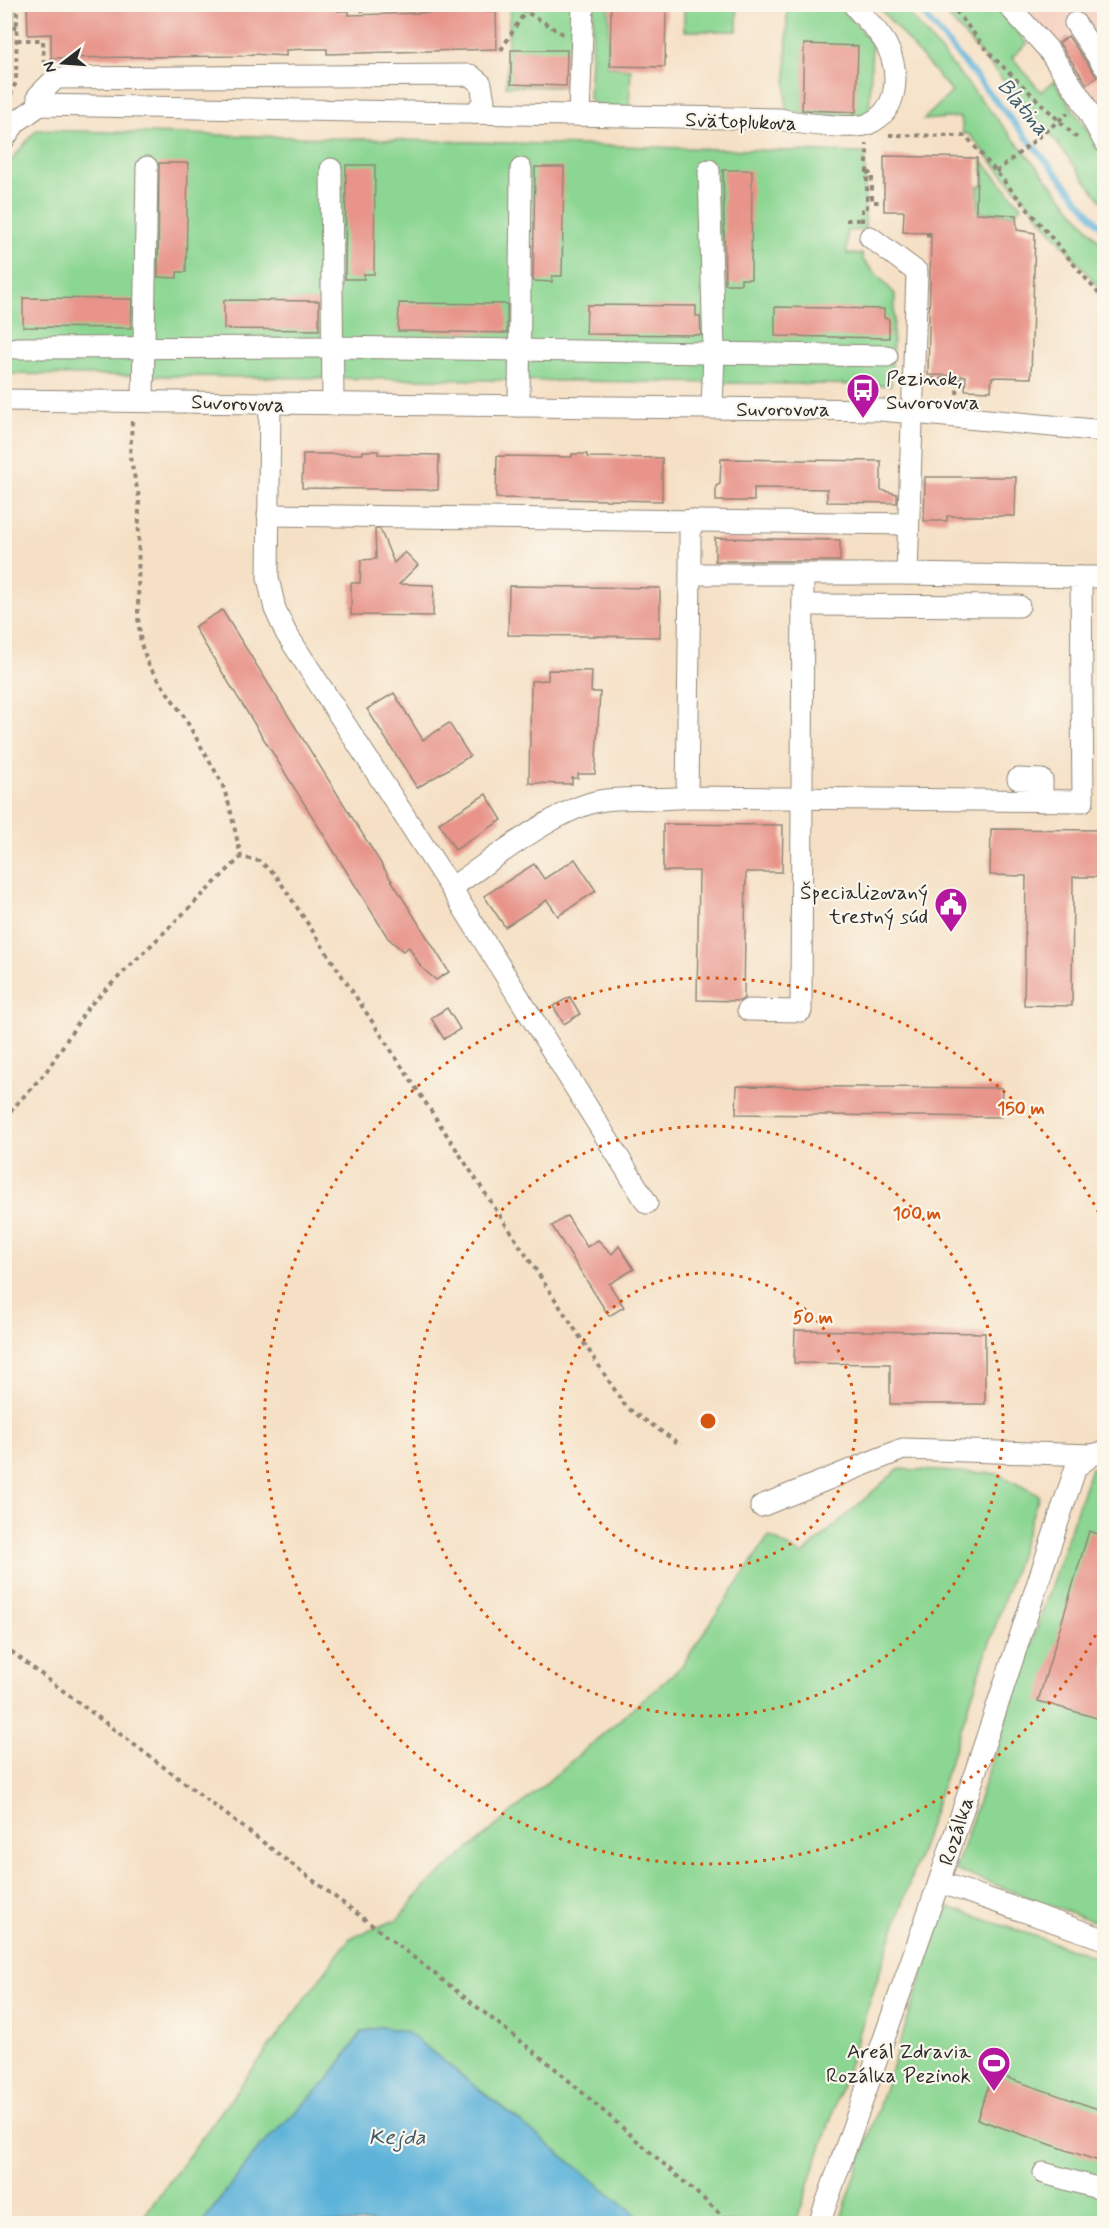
<svg xmlns="http://www.w3.org/2000/svg" width="1109" height="2228" font-family="Mynerve,sans-serif">
<style>
.built{fill:#f5d2c2}
.green{fill:#8bd692;stroke:#5b805e;stroke-width:1.5}
.water{fill:#5db2d9;stroke:#446e82;stroke-width:1.5}
.lines{fill:none;stroke-linecap:round;stroke-linejoin:round}
.stream{stroke:#5db2d9;stroke-width:6}
.building{fill:#e8948a}
.minor-casing{stroke:#908678;stroke-width:23}
.path{stroke:#908678;stroke-width:4;stroke-dasharray:4.5 4.5;stroke-linecap:butt}
.minor{stroke:#fff;stroke-width:21}
.ring{fill:none;stroke:#d5540f;stroke-width:3;stroke-dasharray:3 6}
.labels{text-anchor:middle;stroke-width:4.5;stroke-linejoin:round;paint-order:stroke}
.street-label{font-size:21px;fill:#2b2b2b;stroke:#fbf7ec}
.poi-label{font-size:21px;fill:#2b2b2b;stroke:#fbf7ec;text-anchor:end}
.water-label{font-size:22px;font-style:italic;fill:#3c5a68;stroke:#fbf7ec}
.centre{fill:#d5540f;stroke:#fbf7ec;stroke-width:3}
.ring-label{font-size:18px;text-anchor:middle;font-weight:bold;fill:#d5540f;stroke:#fbf7ec;stroke-width:4.5;stroke-linejoin:round;paint-order:stroke}
</style>
<rect width="100%" height="100%" fill="#fbf7ec"/>
<filter id="ink" filterUnits="userSpaceOnUse"><feTurbulence type="fractalNoise" baseFrequency=".0167" numOctaves="2"/><feDisplacementMap in="SourceGraphic" scale="12" xChannelSelector="R" yChannelSelector="G"/><feConvolveMatrix kernelMatrix="1 2 1 2 8 2 1 2 1" color-interpolation-filters="sRGB"/></filter>
<filter id="wash" filterUnits="userSpaceOnUse"><feTurbulence type="fractalNoise" baseFrequency=".008" numOctaves="4" result="noise"/><feDisplacementMap in="SourceGraphic" scale="24" xChannelSelector="R" yChannelSelector="G"/><feGaussianBlur stdDeviation="1.35" result="paint"/><feColorMatrix in="noise" values="0 0 0 0 0 0 0 0 0 0 0 0 0 0 0 0 0 1.4 0 .05"/><feComposite in="paint" operator="in"/></filter>
<g filter="url(#wash)">
<rect width="100%" height="100%" fill="#f5e0c5"/>
<polygon class="built" points="1021,5 1104,5 1104,115 1056,43"/>
<g class="green">
<polygon points="5,4 15,5 12,76 5,95"/>
<polygon points="510,5 574,5 570,87 506,86"/>
<polygon points="594,5 609,5 608,67 631,69 629,108 599,107 589,99"/>
<rect x="684" y="5" width="53" height="26"/>
<polygon points="787,5 839,5 872,43 869,115 866,121 786,111"/>
<polygon points="877,5 902,5 1104,247 1104,293 969,134 963,134 961,117 923,120 952,92"/>
<polygon points="938,5 996,5 1027,44 1012,57 1041,92 1054,81 1094,140 1104,161 1104,204 1054,139"/>
<polygon points="36,130 865,153 865,230 847,231 847,254 862,254 863,260 895,294 891,385 5,374 5,168"/>
<polygon points="982,161 1022,207 1013,214 978,212 978,186 984,185"/>
<polygon points="1091,1468 1104,1468 1104,1925 955,1870"/>
<polygon points="898,1469 998,1474 1039,1495 796,2223 647,2223 407,2032 381,2027 362,2032 328,2080 259,2148 202,2223 138,2224 350,1938 398,1919 424,1888 681,1667 769,1536 802,1555"/>
<polygon points="946,1906 1104,1960 1104,2223 839,2224"/>
</g>
<polygon class="water" points="381,2027 407,2032 647,2223 202,2223 259,2148 328,2080 362,2032"/>
<g class="lines">
<polyline class="stream" points="915,4 1104,230"/>
</g>
<g id="blocks">
<g class="building">
<polygon points="27,4 338,4 338,11 349,11 349,15 496,11 497,49 327,54 327,49 307,49 286,50 286,56 253,54 242,56 51,58 51,34 28,35"/>
<polygon points="611,4 666,4 665,67 610,66"/>
<polygon points="1068,36 1097,77 1087,84 1059,43"/>
<polygon points="804,44 858,46 856,112 802,110"/>
<polygon points="511,50 567,50 566,86 511,84"/>
<polygon points="884,156 977,158 976,213 1016,215 1017,230 1035,233 1031,378 992,377 991,391 965,390 966,376 928,375 931,233 903,232 904,211 884,211"/>
<polygon points="159,163 188,163 186,272 177,272 177,278 158,277"/>
<polygon points="346,165 375,165 374,274 364,274 364,279 345,279"/>
<polygon points="535,167 564,167 562,276 552,276 552,282 533,281"/>
<polygon points="723,170 752,170 751,279 741,279 741,284 725,284"/>
<polygon points="23,298 132,299 131,328 23,327"/>
<polygon points="224,300 319,301 319,330 224,329"/>
<polygon points="399,303 507,304 507,333 398,331"/>
<polygon points="587,305 696,306 696,316 700,316 701,335 586,334"/>
<polygon points="775,307 884,309 884,318 889,319 889,338 775,336"/>
<polygon points="363,451 378,451 378,454 439,455 438,490 302,488 303,454 363,454"/>
<polygon points="572,454 587,454 587,457 662,458 662,501 496,498 497,456 572,457"/>
<polygon points="721,459 881,461 881,490 897,494 897,503 827,502 827,489 754,488 754,501 716,501 716,486 720,484"/>
<polygon points="925,477 1016,477 1015,516 947,516 947,521 924,521"/>
<polygon points="375,529 380,529 394,563 405,552 418,565 399,584 434,585 433,616 351,615 351,583 360,583 361,560 376,559"/>
<polygon points="715,538 840,540 840,561 715,561"/>
<polygon points="509,586 660,588 660,637 508,635"/>
<polygon points="222,610 449,972 436,980 421,967 409,947 403,951 388,938 194,627"/>
<polygon points="548,670 592,671 591,692 600,692 595,774 578,774 578,778 572,778 572,784 529,783 531,681 548,680"/>
<polygon points="394,693 423,740 449,723 470,756 417,788 367,709"/>
<polygon points="486,794 502,820 455,850 439,823"/>
<polygon points="663,824 783,825 782,872 746,872 744,998 740,1001 697,1000 699,871 663,871"/>
<polygon points="991,829 1104,830 1104,877 1073,877 1072,1006 1024,1005 1026,876 990,875"/>
<polygon points="575,859 596,891 558,916 547,900 505,927 484,896 534,864 544,879"/>
<polygon points="570,997 580,1014 564,1024 553,1006"/>
<polygon points="447,1008 460,1029 444,1039 431,1018"/>
<polygon points="737,1086 1002,1088 1001,1117 736,1114"/>
<polygon points="567,1216 587,1247 598,1240 612,1254 619,1246 634,1269 609,1284 624,1307 609,1316 552,1226"/>
<polygon points="795,1330 985,1333 985,1404 890,1404 890,1364 794,1363"/>
<polygon points="1089,1531 1104,1536 1104,1720 1038,1701"/>
<polygon points="993,2073 1104,2111 1104,2163 977,2119"/>
</g>
</g>
</g>
<g filter="url(#ink)">
<use href="#blocks" fill-opacity="0" stroke="#908678" stroke-width="1.5"/>
<g class="lines">
<defs>
<g id="minor">
<polyline points="1007,4 1047,48 1082,100 1104,141"/>
<polyline points="1075,23 1104,66"/>
<polyline points="40,105 38,96 56,78 470,75 481,84 484,101 475,113"/>
<polyline points="579,115 583,4"/>
<path d="M4,139l12,-17 24,-17 740,14c15,4 75,11 88,5 32,-14 32,-53 18,-80 -8,-14 -23,-27 -33,-40"/>
<polyline points="331,169 333,405"/>
<polyline points="709,170 714,353 712,408"/>
<polyline points="16,348 333,347 887,356"/>
<polyline points="4,400 881,410 1104,431"/>
<polyline points="143,400 147,167"/>
<polyline points="270,405 268,578 275,609 286,633 451,888 647,1203"/>
<polyline points="519,406 521,169"/>
<polyline points="268,515 906,524"/>
<polyline points="690,520 690,574 907,574 917,272 870,237"/>
<polyline points="690,574 687,797 1083,801 1081,577 907,574"/>
<polyline points="1081,577 1104,577"/>
<polyline points="803,605 1019,606"/>
<polyline points="1018,779 1042,780 1042,801"/>
<path d="M451,888c40,-27 103,-78 148,-87 27,-5 60,0 88,-4"/>
<polyline points="748,1010 801,1011 803,575"/>
<polyline points="761,1506 903,1449 1092,1455"/>
<polyline points="939,1882 1104,1939"/>
<polyline points="1044,2173 1104,2190"/>
<polyline points="819,2224 939,1882 1076,1467 1092,1455 1104,1452"/>
</g>
</defs>
<use href="#minor" class="minor-casing"/>
<g class="path">
<polyline points="355,4 362,6 363,14"/>
<polyline points="513,4 563,34"/>
<polyline points="950,4 992,56 1079,140"/>
<polyline points="4,27 17,27"/>
<polyline points="17,40 43,40 44,64"/>
<polyline points="501,50 530,4"/>
<polyline points="7,104 16,82 17,4"/>
<polyline points="889,135 966,136 1104,300"/>
<polyline points="996,172 1068,113"/>
<polyline points="867,173 872,173 872,202 884,202"/>
<polyline points="846,220 861,220"/>
<polyline points="862,222 862,207 867,207 867,144"/>
<polyline points="928,233 928,243"/>
<polyline points="931,379 966,380"/>
<polyline points="957,394 958,380"/>
<polyline points="132,421 130,457 139,497 138,617 141,644 149,666 183,715 222,783 230,808 241,857 259,861 275,874 626,1407 681,1445"/>
<polyline points="4,1118 46,1072 88,1007 241,857"/>
<polyline points="4,1646 380,1931 551,2065 732,2224"/>
</g>
<use href="#minor" class="minor"/>
</g>
</g>
<g class="ring">
<circle cx="708" cy="1421" r="148"/>
<circle cx="708" cy="1421" r="295"/>
<path d="M1104 1619A443 443 0 1 1 1104 1223"/>
</g>
<defs>
<symbol id="bus-pin" viewBox="-11 -11 22 30"><path d="M0 17L-7.5 6A9.5 9.5 0 1 1 7.5 6Z" fill="#b5179e" stroke="#fbf7ec"/><path d="M-5-6H5V4H4V6H2V4H-2V6H-4V4H-5ZM-3.5-4V0h7V-4ZM-3.5 1.2v1.5H-2V1.2ZM2 1.2v1.5H3.5V1.2Z" fill="#fff"/></symbol>
<symbol id="civic-pin" viewBox="-11 -11 22 30"><path d="M0 17L-7.5 6A9.5 9.5 0 1 1 7.5 6Z" fill="#b5179e" stroke="#fbf7ec"/><path d="M-.6-6.5H3V-4.5H.6V-3L4-1V1h2V6H-6V1h2V-1L-.6-3ZM-1.2 2.5V6h2.4V2.5Z" fill="#fff"/></symbol>
<symbol id="stadium-pin" viewBox="-11 -11 22 30"><path d="M0 17L-7.5 6A9.5 9.5 0 1 1 7.5 6Z" fill="#b5179e" stroke="#fbf7ec"/><path d="M0-5a6.5 5 0 1 0 0 10a6.5 5 0 1 0 0-10ZM-3.5-1.8h7v3.6h-7Z" fill="#fff"/></symbol>
</defs>
<g fill-rule="evenodd">
<use href="#bus-pin" x="844" y="371" width="38" height="52"/>
<use href="#civic-pin" x="932" y="885" width="38" height="52"/>
<use href="#stadium-pin" x="975" y="2044" width="38" height="52"/>
</g>
<g class="labels">
<g class="street-label">
<text transform="translate(741 121) rotate(2)" y="7">Svätoplukova</text>
<text transform="translate(238 403) rotate(2)" y="7">Suvorovova</text>
<text x="783" y="416">Suvorovova</text>
<text transform="translate(956 1831) rotate(-72)" y="7">Rozálka</text>
</g>
<g class="poi-label">
<text x="886" y="385" text-anchor="start">Pezinok,<tspan x="886" dy="24">Suvorovova</tspan></text>
<text x="928" y="899">Špecializovaný<tspan x="928" dy="24">trestný súd</tspan></text>
<text x="971" y="2058">Areál Zdravia<tspan x="971" dy="24">Rozálka Pezinok</tspan></text>
</g>
<g class="water-label">
<text transform="translate(1024 106) rotate(50)" y="8">Blatina</text>
<text x="397" y="2144">Kejda</text>
</g>
</g>
<circle cx="708" cy="1421" r="9" class="centre"/>
<g class="ring-label">
<text x="1021" y="1114">150 m</text>
<text x="917" y="1219">100 m</text>
<text x="813" y="1323">50 m</text>
</g>
<rect width="1109" height="2228" fill="none" stroke="#fbf7ec" stroke-width="24"/>
<g transform="translate(63 63) rotate(253)" stroke="#fbf7ec" stroke-width="4.5" paint-order="stroke">
<path d="M0-4.5L10 22L0 15L-10 22Z" fill="#2b2b2b"/>
<text y="-9" font-size="16" font-weight="bold" text-anchor="middle" fill="#2b2b2b">N</text>
</g>
</svg>
